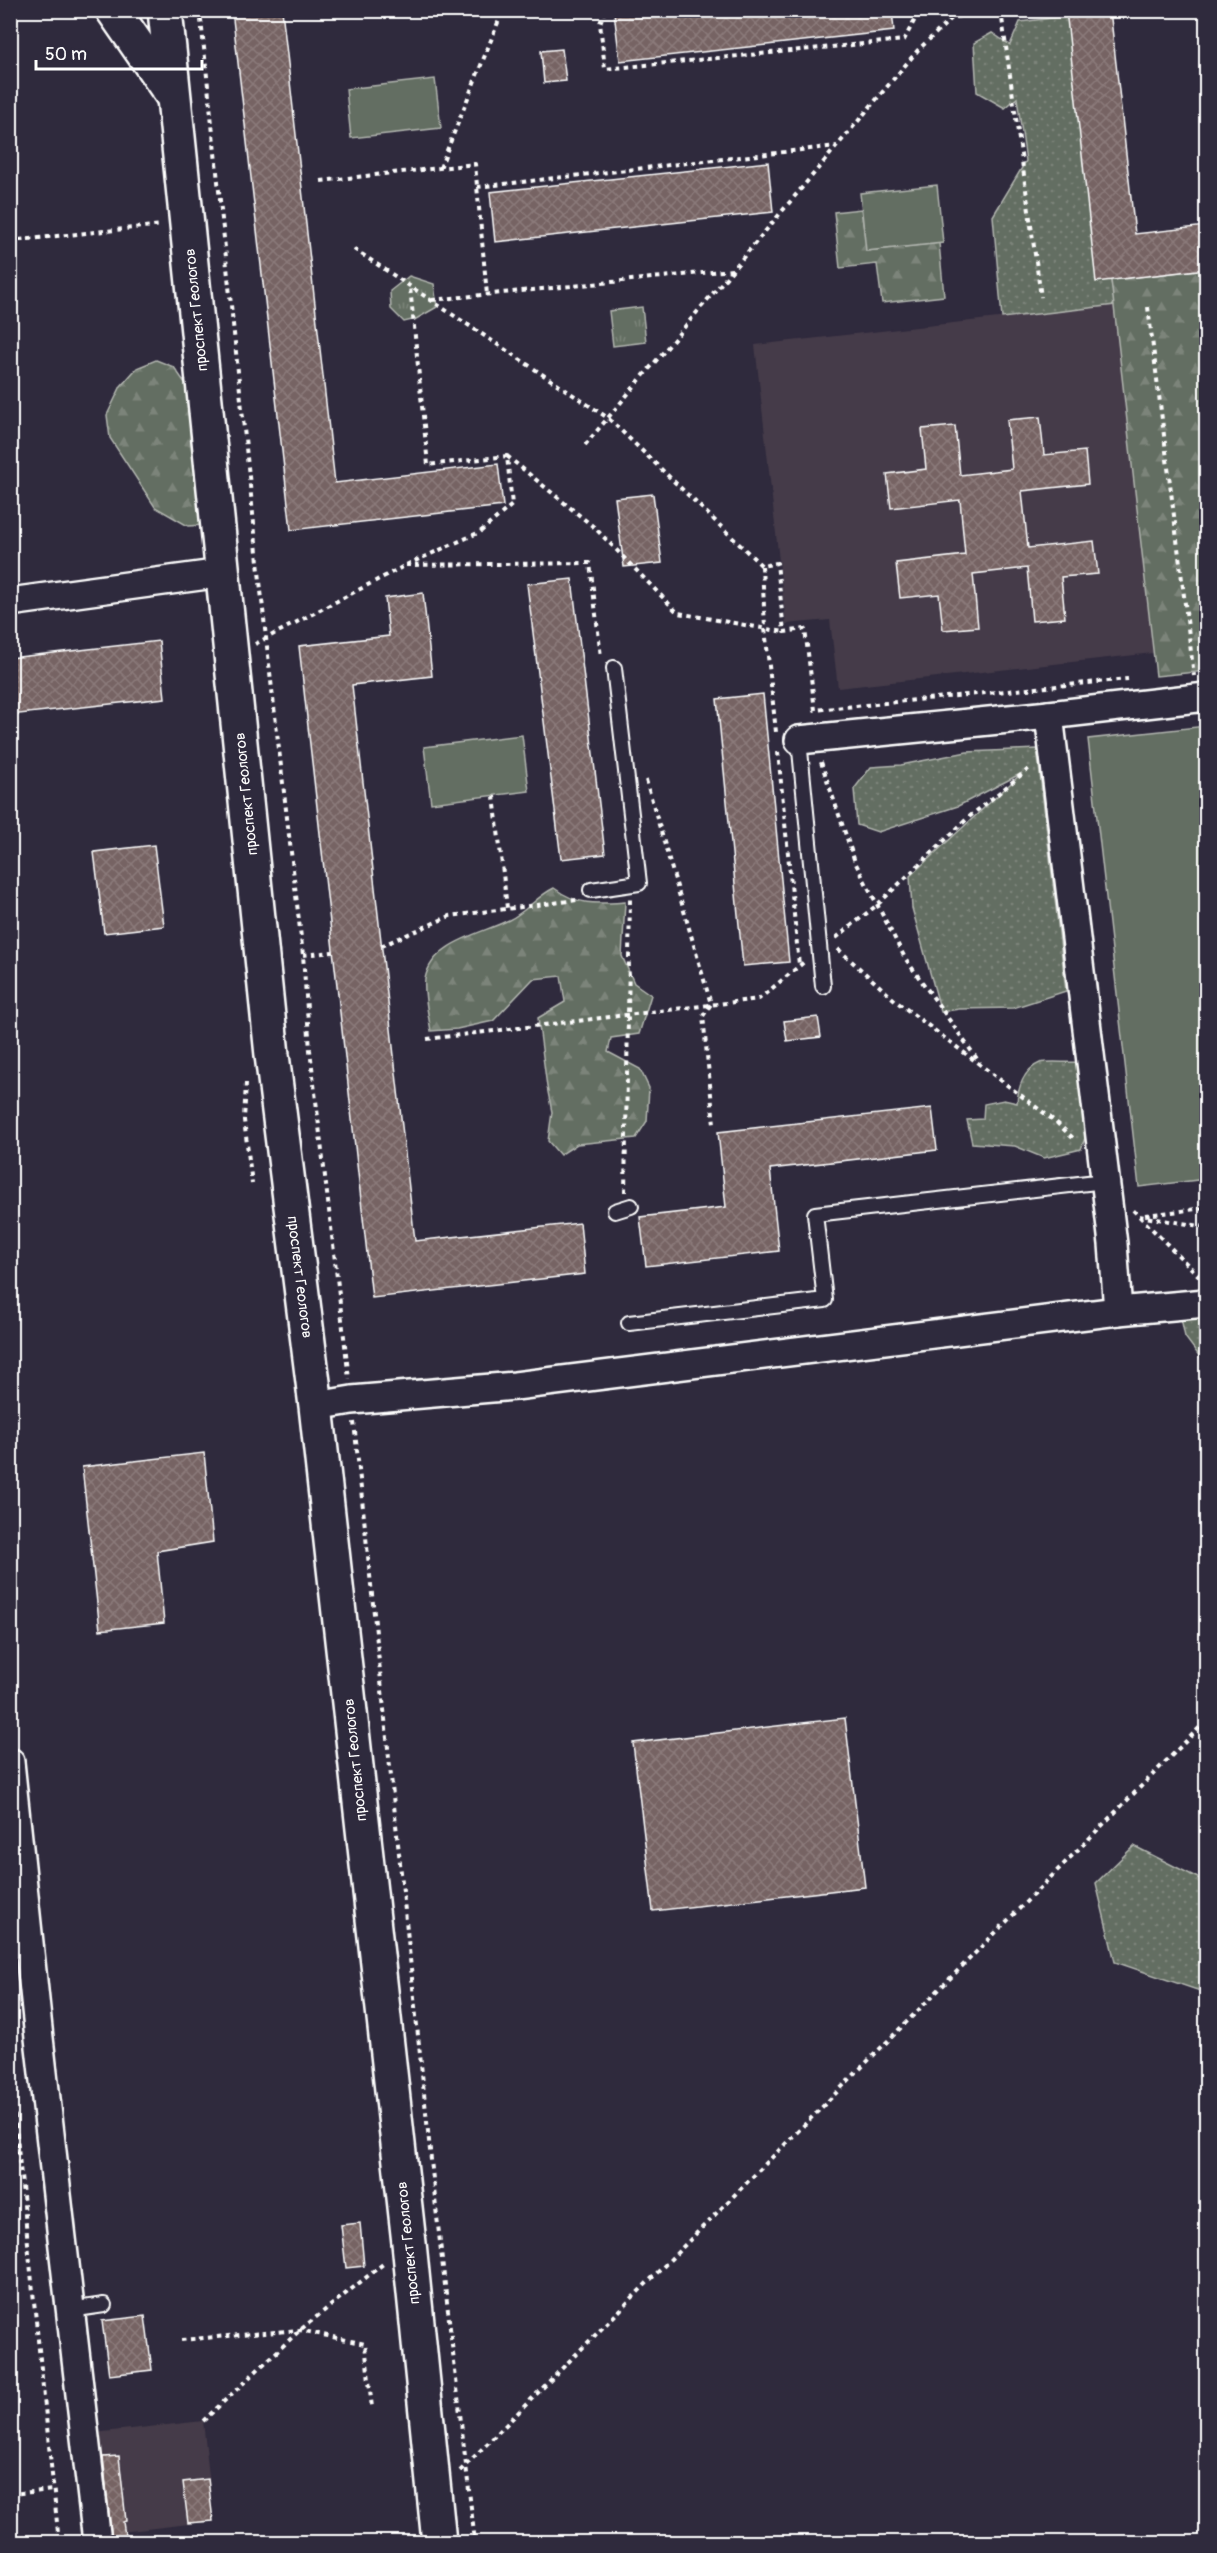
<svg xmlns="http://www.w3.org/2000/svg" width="1217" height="2553" font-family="Pangolin,sans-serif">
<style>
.built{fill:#443b48}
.grass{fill:url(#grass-dots);stroke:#b2b6b0;stroke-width:1.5}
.forest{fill:url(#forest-firs);stroke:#b2b6b0;stroke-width:1.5}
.park{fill:url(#park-tufts);stroke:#b2b6b0;stroke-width:1.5}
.pitch{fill:#646e62;stroke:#b2b6b0;stroke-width:1.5}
.building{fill:url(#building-cross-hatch);stroke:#fff;stroke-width:1.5}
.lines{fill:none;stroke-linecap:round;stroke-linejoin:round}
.lane-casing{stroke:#fff;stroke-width:18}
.street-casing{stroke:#fff;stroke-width:32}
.secondary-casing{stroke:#fff;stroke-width:38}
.path{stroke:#fff;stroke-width:4;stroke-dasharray:4.5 4.5;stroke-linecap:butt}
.lane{stroke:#2f2a3d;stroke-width:14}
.street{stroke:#2f2a3d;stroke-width:27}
.secondary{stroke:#2f2a3d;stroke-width:33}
.labels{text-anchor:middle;stroke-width:4.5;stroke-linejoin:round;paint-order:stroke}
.street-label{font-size:15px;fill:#fff;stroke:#2f2a3d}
</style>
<defs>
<pattern id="grass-dots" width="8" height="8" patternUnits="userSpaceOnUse" patternTransform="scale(1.5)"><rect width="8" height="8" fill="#646e62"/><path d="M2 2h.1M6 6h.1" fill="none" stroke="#7b847a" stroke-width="1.8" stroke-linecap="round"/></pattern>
<pattern id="forest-firs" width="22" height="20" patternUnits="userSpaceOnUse" patternTransform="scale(1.5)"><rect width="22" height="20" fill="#646e62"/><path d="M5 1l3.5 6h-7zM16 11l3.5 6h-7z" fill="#7b847a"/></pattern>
<pattern id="park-tufts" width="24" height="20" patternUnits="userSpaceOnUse" patternTransform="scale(1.5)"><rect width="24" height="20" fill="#646e62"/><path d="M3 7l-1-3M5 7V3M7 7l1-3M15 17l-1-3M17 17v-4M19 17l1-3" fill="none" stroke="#7b847a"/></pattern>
<pattern id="building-cross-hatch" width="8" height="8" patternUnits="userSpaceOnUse" patternTransform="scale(1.5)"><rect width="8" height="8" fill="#766363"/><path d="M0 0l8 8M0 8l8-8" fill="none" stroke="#8b7a7a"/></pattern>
</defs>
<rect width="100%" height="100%" fill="#2f2a3d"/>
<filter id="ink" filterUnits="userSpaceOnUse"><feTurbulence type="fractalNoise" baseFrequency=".0167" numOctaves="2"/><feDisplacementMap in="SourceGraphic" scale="12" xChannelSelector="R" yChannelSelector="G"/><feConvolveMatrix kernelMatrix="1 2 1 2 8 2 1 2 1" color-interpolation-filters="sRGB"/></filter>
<g filter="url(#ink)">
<g class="built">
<polygon points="1115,305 1153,653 838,688 830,620 786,624 755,345"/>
<polygon points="203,2421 214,2521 104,2534 94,2433"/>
</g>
<g class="grass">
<polygon points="1067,16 1115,305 1002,318 993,216 1026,161 1017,98 1005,108 977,92 974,43 992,33 1010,45 1020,22"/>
<polygon points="1037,749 1066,991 1013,1008 959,1009 941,1012 912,908 910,876 1022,773 958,806 878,832 857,825 854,789 871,767 901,765 967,752"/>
<path d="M1078,1062l10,68 -7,19 -37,9 -29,-12 -43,-3 -5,-23 16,-1 1,-15 20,-4 13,3c1,-14 6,-33 23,-40 7,-2 29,0 38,-1z"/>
<polygon points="1206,1316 1206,1365 1185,1337 1181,1318"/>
<polygon points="1134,1846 1206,1882 1206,1993 1115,1962 1096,1883"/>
</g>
<g class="forest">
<polygon points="861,209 867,251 939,243 944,296 882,303 877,264 840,268 834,212"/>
<polygon points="1206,269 1206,671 1156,676 1111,280"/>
<polygon points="156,360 174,367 185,383 205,525 188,526 155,507 110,438 107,415 121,386 137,368"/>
<path d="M554,888c24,18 43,16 71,14l-3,54 12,27 17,12 -12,39 -28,4 -3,14 32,17 9,19 -2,33 -11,17 -59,6 -17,11 -12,-14 4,-29 -5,-25 -9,-69 27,-16 -4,-26 -28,3 -40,42 -36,8 -26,2c-2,-13 -8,-39 -6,-52 7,-37 56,-45 84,-59 17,-8 28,-24 45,-32z"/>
</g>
<g class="park">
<polygon points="409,276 434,284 437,307 416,319 404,322 391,309 390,291"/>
<polygon points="642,307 646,342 613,346 609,311"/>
</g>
<g class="pitch">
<polygon points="435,79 441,128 351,138 346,89"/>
<polygon points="937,185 943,243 866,251 860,193"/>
<polygon points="1206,726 1206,1179 1139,1187 1088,739"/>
<polygon points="522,735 529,791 431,803 424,747"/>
</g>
<g class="building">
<polygon points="232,10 282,10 335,483 498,464 503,506 291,530"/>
<polygon points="630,10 892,10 894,31 620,61 614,12"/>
<polygon points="1066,10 1110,10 1135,234 1206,226 1206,269 1096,282"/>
<polygon points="562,49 566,81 544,83 541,51"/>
<polygon points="768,162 773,212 495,242 490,192"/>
<polygon points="1040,417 1044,455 1085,451 1088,484 1022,491 1028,548 1094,541 1098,574 1061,577 1065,618 1032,621 1027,568 973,574 978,627 943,630 939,594 900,598 896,563 965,555 960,500 891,508 887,474 926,469 922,429 955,426 960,475 1012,469 1007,420"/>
<polygon points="653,494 662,563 624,567 615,498"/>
<polygon points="572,579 605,854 561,859 527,584"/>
<polygon points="423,593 432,676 352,685 415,1241 580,1223 585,1274 372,1298 299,646 389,636 385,598"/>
<polygon points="159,641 165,698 10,715 10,658"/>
<polygon points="763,694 789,962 743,966 717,699"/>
<polygon points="154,845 164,926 104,933 94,852"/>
<polygon points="818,1017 821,1037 787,1041 784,1021"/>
<polygon points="932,1108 937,1150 770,1169 779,1251 646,1266 640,1217 726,1207 718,1132"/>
<polygon points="204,1453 213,1542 157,1551 164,1623 100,1630 82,1467"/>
<polygon points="845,1718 865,1887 653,1911 633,1743"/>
<polygon points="360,2223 364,2266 346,2268 341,2225"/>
<polygon points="145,2316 152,2370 109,2375 102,2321"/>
<polygon points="119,2456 126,2521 123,2522 126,2542 112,2542 103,2457"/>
<polygon points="208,2479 213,2521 188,2523 183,2482"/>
</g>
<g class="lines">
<defs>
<g id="lane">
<polyline points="799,740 823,986"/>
<polyline points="591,890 639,883 614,668"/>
<polyline points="615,1211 631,1206"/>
<polyline points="629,1323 825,1300 815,1214 1105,1181"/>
<polyline points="70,2310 104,2305"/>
</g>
<g id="street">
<polyline points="10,602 222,573"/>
<polyline points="1049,715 1113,1244 1118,1311"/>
<polyline points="799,740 1049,715 1206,697"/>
<polyline points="316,1406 352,1400 515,1386 1118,1311 1206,1303"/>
<polyline points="10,1762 39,2038 97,2542"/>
</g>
<g id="secondary">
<polyline points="113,10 172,95"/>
<polyline points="165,10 272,1055 316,1406 409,2243 439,2542"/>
</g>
</defs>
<use href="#lane" class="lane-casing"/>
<use href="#street" class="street-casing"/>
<use href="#secondary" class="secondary-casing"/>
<g class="path">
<polyline points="200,10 266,638 303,955 310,1050 349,1379"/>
<polyline points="605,10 600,23 605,69 904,40 920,10"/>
<polyline points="1001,11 1041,297"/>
<polyline points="440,168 503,10"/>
<polyline points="321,181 475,164 487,295"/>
<polyline points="477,187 837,146"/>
<polyline points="10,241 162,225"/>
<polyline points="354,249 608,418 762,566 777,563 784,632 805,629 815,710 1128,679"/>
<polyline points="432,300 732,270"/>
<polyline points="1148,307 1194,676"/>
<polyline points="585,445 918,50 953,17 1008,10"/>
<polyline points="507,456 595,528 678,613 784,632"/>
<polyline points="406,565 590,563 601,657"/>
<polyline points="762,566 765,628 776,732"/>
<polyline points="255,644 406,565 480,532 512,505 507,456 428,465 410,287"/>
<polyline points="778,752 799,965"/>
<polyline points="821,762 855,862 905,958 980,1063"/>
<polyline points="646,780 711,1004 703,1016 714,1124"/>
<polyline points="494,796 507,908"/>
<polyline points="836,938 877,905 969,817 1031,767"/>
<polyline points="381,946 450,916 577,900"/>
<polyline points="838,949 897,1002 1056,1122 1075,1140"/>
<polyline points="303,955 333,952"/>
<polyline points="427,1039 759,999 804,962"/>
<polyline points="246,1083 244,1120 252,1184"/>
<polyline points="625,1192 630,899"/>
<polyline points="1133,1210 1202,1279"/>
<polyline points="1145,1215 1206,1208"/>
<polyline points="1139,1216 1206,1227"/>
<polyline points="354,1422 436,2208 475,2542"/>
<polyline points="10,2070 59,2542"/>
<polyline points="181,2340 300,2330 365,2344 372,2408"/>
<polyline points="203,2421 300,2330 383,2264"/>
<polyline points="460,2471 1206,1721"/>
<polyline points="10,2494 53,2490"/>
</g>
<use href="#lane" class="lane"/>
<use href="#street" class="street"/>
<use href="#secondary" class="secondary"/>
</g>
</g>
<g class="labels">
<g class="street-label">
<text transform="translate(196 310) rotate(-96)" y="5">проспект Геологов</text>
<text transform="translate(246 794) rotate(-96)" y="5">проспект Геологов</text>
<text transform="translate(300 1277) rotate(83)" y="5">проспект Геологов</text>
<text transform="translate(355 1760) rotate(-96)" y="5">проспект Геологов</text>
<text transform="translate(408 2243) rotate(-96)" y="5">проспект Геологов</text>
</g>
</g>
<rect width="1217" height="2553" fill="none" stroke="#2f2a3d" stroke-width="36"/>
<rect x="18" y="18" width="1181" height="2517" fill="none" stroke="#fff" stroke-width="2" filter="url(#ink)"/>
<path d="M36 60v9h166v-9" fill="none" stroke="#ffffff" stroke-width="3"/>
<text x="45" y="60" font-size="18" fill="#ffffff" stroke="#2f2a3d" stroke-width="4.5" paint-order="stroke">50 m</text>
</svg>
